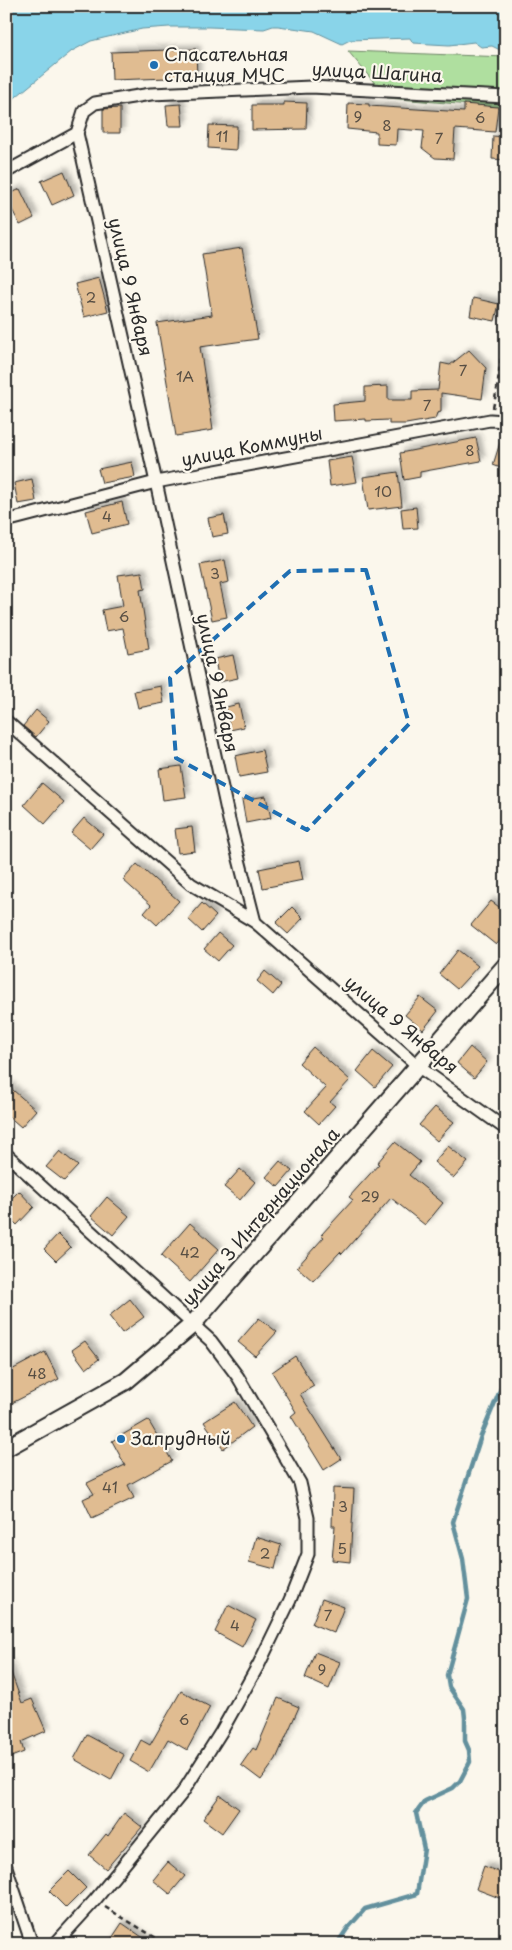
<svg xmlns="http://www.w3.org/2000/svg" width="512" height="1950" font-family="'Playpen Sans',sans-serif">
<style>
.green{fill:#afdf9f;stroke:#6d8565}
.water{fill:#89d4e9;stroke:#63909d}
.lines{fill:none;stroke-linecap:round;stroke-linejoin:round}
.stream{stroke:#63909d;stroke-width:4.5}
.building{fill:#e0bc91;stroke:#2b2b2b;filter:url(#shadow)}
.street-casing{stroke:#2b2b2b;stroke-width:15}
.secondary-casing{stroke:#2b2b2b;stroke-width:20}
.path{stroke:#2b2b2b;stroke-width:2.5;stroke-dasharray:5 4;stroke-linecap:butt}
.street{stroke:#fbf7ec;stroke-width:11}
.secondary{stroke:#fbf7ec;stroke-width:16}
.marked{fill:none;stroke:#1f6fb2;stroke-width:4;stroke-dasharray:10 6;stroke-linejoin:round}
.poi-dot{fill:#1f6fb2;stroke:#fbf7ec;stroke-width:2}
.labels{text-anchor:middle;stroke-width:4.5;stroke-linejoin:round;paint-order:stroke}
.number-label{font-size:15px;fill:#584f44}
.poi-label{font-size:18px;fill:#2b2b2b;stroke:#fbf7ec;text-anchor:start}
.street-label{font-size:18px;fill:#2b2b2b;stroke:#fbf7ec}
</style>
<defs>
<filter id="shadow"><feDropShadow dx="4" dy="-4" stdDeviation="2.5" flood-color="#0004"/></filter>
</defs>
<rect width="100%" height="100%" fill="#fbf7ec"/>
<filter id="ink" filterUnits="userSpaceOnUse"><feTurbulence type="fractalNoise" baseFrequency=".02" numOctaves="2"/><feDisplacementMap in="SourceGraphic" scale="10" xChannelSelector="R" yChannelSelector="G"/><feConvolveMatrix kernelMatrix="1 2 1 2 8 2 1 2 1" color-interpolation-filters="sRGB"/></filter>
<g filter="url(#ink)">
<polygon class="green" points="348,51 506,57 506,108 387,98"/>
<polygon class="water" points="6,6 506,6 506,44 501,45 500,50 492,46 481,47 474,42 449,45 413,43 410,38 350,40 342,44 314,31 278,26 273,26 264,29 209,27 169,27 142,29 91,41 72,51 6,105"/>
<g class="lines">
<polyline class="stream" points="337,1944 347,1929 365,1909 417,1894 424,1849 416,1813 425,1801 453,1788 460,1781 470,1762 469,1750 465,1741 465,1718 464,1709 449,1687 447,1675 468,1599 463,1559 453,1522 481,1436 506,1376"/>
</g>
<g class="building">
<polygon points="196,49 197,77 112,80 111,52"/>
<polygon points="284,102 307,103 306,129 252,130 252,105 284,105"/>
<polygon points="348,103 369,104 369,106 464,112 464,104 498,107 495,132 455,129 453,159 435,158 422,148 424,131 397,129 396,145 377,144 377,132 347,129"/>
<polygon points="181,104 183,126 168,126 166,105"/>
<polygon points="120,108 120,133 103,133 103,109"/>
<polygon points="209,125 237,126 236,150 208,148"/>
<polygon points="493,136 506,137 506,160 492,159"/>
<polygon points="64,171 74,195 52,205 41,181"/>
<polygon points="20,189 34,218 20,225 6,198 6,196"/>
<polygon points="242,248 258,339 200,347 213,430 176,436 157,323 212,315 202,254"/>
<polygon points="99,278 108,311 84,317 75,284"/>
<polygon points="473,298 499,304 495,321 470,316"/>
<polygon points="469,350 486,368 482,399 441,393 441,412 437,413 435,419 406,424 389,424 389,420 366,421 366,419 334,421 333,404 365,401 365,387 388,386 388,400 412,400 412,391 438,390 441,363 450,365"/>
<polygon points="503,433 506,433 506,470 493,465"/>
<polygon points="476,438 481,461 420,472 420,477 404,480 400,453"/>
<polygon points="352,457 357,482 330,486 327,461"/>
<polygon points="132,462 135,477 102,483 98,469"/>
<polygon points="398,472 402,506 368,510 363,477"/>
<polygon points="32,479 36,501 18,504 14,483"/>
<polygon points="122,502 127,524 92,533 86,511"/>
<polygon points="416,507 418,528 403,529 401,509"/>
<polygon points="224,515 228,534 212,537 208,518"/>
<polygon points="225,560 229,582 220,584 227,617 212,620 200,565"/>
<polygon points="142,572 145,589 140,590 149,649 128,653 123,628 106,631 102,610 123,606 118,575"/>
<polygon points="233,655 238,678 219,682 215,659"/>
<polygon points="161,686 164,703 138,708 134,691"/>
<polygon points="239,704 244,727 230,730 226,707"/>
<polygon points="36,710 49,721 36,737 23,726"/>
<polygon points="262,750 267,772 239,777 235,756"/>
<polygon points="181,766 186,797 163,800 159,769"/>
<polygon points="42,783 64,802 45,824 24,805"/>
<polygon points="266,796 271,818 246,823 242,800"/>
<polygon points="84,818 103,834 90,849 71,833"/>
<polygon points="192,827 195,851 178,853 175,829"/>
<polygon points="299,861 303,880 263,888 259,869"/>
<polygon points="137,864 179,901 157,925 144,913 151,905 123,880"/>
<polygon points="491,901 506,912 506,934 496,945 471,925"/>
<polygon points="202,903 216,916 202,932 188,919"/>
<polygon points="292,907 303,918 288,934 276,923"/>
<polygon points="218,933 232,945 218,961 204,949"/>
<polygon points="458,950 478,966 457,989 439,974"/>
<polygon points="265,971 281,985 273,995 257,981"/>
<polygon points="420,997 438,1011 423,1030 405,1015"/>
<polygon points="313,1047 350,1080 330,1102 335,1106 319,1124 305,1111 326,1088 299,1063"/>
<polygon points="470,1047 487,1062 474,1078 457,1063"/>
<polygon points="373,1051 392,1067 375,1087 357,1071"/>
<polygon points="6,1084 36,1110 21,1127 6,1114"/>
<polygon points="435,1107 454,1122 437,1141 419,1125"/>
<polygon points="395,1142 420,1162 409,1175 443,1203 425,1225 391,1198 342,1254 340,1252 313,1281 297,1267 324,1237 321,1235 353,1200 349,1197 379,1164 377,1163"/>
<polygon points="448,1146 468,1162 454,1178 434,1162"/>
<polygon points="60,1151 78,1166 64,1181 46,1167"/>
<polygon points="280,1161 292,1171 278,1187 266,1177"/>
<polygon points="240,1169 255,1182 240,1200 224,1187"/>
<polygon points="19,1191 34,1207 17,1225 6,1214 6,1204"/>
<polygon points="107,1197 129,1216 113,1235 91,1216"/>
<polygon points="190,1223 219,1249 190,1282 161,1256"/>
<polygon points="58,1234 71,1247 56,1261 44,1249"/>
<polygon points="130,1299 144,1317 122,1333 109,1316"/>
<polygon points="259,1318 277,1332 255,1356 238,1342"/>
<polygon points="85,1341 99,1359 86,1369 72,1350"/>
<polygon points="45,1352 59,1379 6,1406 6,1373"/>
<polygon points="295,1356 314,1386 300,1394 341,1459 324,1470 291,1416 296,1412 272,1372"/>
<polygon points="235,1402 252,1427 223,1449 204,1422"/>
<polygon points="148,1420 172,1461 128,1485 134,1498 92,1518 83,1499 94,1494 87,1483 125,1465 112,1441"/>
<polygon points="333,1488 354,1489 350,1562 332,1560 335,1526 332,1526"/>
<polygon points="256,1537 281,1545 275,1569 249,1562"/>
<polygon points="322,1599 344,1607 334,1633 312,1624"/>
<polygon points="228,1605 256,1620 242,1647 215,1632"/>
<polygon points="315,1652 340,1662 329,1689 305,1678"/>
<polygon points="6,1664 8,1664 22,1703 32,1699 46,1731 21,1742 24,1752 6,1759 6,1738 12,1736 6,1722"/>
<polygon points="181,1691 210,1707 187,1750 168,1739 149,1772 130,1761 141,1740 150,1745"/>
<polygon points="278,1698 299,1707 276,1759 261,1780 241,1765 253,1748 256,1750"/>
<polygon points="87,1735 124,1755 111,1780 74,1759"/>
<polygon points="220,1795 239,1809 222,1833 203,1819"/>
<polygon points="124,1813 142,1827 106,1869 89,1855 106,1834 108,1836"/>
<polygon points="168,1862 185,1876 170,1894 153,1880"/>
<polygon points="484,1866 506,1875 506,1888 502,1899 476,1889"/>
<polygon points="69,1871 86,1888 66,1908 49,1891"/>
<polygon points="122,1923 152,1944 108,1944"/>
</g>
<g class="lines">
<defs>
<g id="street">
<polyline points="77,133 156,482 229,820 255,922 419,1067 506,1129"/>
<polyline points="6,172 77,133 84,111 95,103 151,94 311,87 506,97"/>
<polyline points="6,521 156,482 490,420 506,421"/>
<polyline points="6,721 191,884 255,922"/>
<polyline points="6,1154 211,1341 238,1377 300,1483 308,1518 308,1554 290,1600 259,1664 221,1732 183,1792 95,1900 55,1944"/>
<polyline points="6,1867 32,1944"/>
</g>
<polyline id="secondary" points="6,1448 126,1381 192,1325 506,965"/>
</defs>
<use href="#street" class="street-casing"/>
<use href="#secondary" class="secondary-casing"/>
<g class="path">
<polyline points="493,408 497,389 506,317"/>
<polyline points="105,1907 166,1944"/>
</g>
<use href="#street" class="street"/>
<use href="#secondary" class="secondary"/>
</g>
</g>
<path class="marked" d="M366,570l43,154 -102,106 -131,-72 -6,-80 120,-107z"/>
<g class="poi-dot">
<circle cx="154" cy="65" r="5"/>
<circle cx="121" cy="1439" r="5"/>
</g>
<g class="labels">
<g class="number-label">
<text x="358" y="122">9</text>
<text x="480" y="123">6</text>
<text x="387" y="131">8</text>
<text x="222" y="142">11</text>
<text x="439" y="144">7</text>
<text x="91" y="303">2</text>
<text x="463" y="376">7</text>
<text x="185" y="382">1А</text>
<text x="427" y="411">7</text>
<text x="470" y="456">8</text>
<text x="383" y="497">10</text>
<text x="107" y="522">4</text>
<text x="215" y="579">3</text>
<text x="124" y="622">6</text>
<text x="370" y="1202">29</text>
<text x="190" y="1258">42</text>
<text x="37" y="1379">48</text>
<text x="110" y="1493">41</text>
<text x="343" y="1512">3</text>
<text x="342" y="1554">5</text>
<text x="265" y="1559">2</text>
<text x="328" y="1621">7</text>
<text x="235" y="1631">4</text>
<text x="322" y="1675">9</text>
<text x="184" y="1725">6</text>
</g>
<g class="poi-label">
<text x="164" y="61">Спасательная<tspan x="164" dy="21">станция МЧС</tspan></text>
<text x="131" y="1445">Запрудный</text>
</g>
<g class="street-label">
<text transform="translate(377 73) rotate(3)" y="6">улица Шагина</text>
<text transform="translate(130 287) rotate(77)" y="6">улица 9 Января</text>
<text transform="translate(252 447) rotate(-11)" y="6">улица Коммуны</text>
<text transform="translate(217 683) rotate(78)" y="6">улица 9 Января</text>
<text transform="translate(401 1025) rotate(40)" y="6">улица 9 Января</text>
<text transform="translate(261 1217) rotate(-49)" y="6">улица 3 Интернационала</text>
</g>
</g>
<rect width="512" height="1950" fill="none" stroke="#fbf7ec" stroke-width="25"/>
<rect x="12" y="12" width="487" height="1925" fill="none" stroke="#2b2b2b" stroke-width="2" filter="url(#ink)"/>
</svg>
